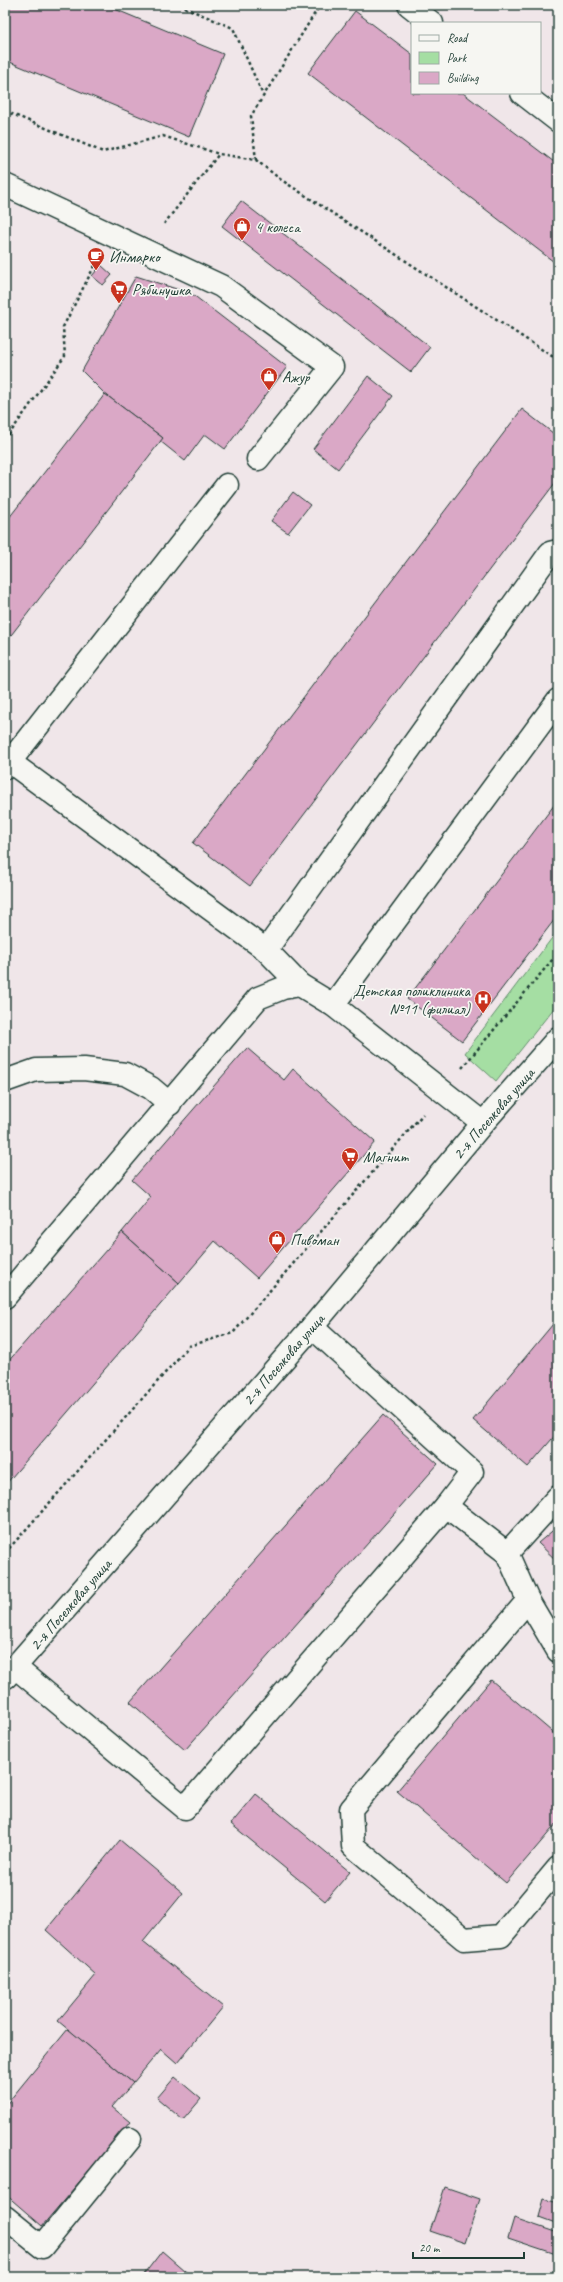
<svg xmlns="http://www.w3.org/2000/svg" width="563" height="2282" font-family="Caveat,sans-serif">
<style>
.green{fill:#a5dea3;stroke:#628e6c}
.building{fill:#daa8c6;stroke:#1f3d34}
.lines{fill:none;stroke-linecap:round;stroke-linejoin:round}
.minor-casing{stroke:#1f3d34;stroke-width:25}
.path{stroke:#1f3d34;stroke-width:2.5;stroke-dasharray:3 3;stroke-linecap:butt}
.minor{stroke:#f6f6f2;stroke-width:22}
.labels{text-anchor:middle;stroke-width:3.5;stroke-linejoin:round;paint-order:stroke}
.poi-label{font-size:16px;fill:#1f3d34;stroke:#f6f6f2;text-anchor:start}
.street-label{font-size:16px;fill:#1f3d34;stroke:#f6f6f2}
</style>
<rect width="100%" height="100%" fill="#f0e6e9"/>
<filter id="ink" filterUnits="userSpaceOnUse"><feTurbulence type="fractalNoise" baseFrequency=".025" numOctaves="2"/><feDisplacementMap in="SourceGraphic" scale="8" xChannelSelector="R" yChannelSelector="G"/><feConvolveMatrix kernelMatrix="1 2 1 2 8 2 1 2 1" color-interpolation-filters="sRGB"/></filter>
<g filter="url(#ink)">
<polygon class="green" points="558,930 558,1003 496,1081 465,1053"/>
<g class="building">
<polygon points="5,5 105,5 223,54 189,137 5,60"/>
<polygon points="355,11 412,54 412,93 463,93 558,165 558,265 308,73"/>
<polygon points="241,201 430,347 411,372 222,226"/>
<polygon points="101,265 112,275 103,285 92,276"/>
<polygon points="136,276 192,294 287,367 225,449 205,434 185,461 160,441 163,438 105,394 82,371"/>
<polygon points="368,376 393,396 338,469 313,449"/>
<polygon points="105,394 163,438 5,643 5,523"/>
<polygon points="522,409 558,437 558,479 250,886 193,843"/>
<polygon points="293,492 310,505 288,533 271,521"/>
<polygon points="558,800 558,915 462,1041 407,999"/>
<polygon points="247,1048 284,1080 293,1069 375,1142 257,1278 215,1241 179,1283 122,1232 151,1197 132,1180"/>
<polygon points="122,1232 179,1283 5,1485 5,1365"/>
<polygon points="558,1318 558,1432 528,1467 473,1420"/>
<polygon points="383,1415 438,1464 185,1750 130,1702"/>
<polygon points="558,1526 558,1562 538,1543"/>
<polygon points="491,1680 558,1737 558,1822 506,1883 397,1791"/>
<polygon points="256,1794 350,1872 325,1901 231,1824"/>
<polygon points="120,1840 183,1893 143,1942 223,2007 177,2063 161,2049 133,2083 58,2021 96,1975 46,1930"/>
<polygon points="68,2029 133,2083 112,2107 130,2122 42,2226 5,2194 5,2106"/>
<polygon points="175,2077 201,2099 183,2120 157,2098"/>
<polygon points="445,2187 480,2199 465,2243 430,2231"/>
<polygon points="544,2199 558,2203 558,2224 539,2217"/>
<polygon points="514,2218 558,2233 556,2254 508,2238"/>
<polygon points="162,2251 192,2277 142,2277"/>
</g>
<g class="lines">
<defs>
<g id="minor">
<polyline points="409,5 432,23"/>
<polyline points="522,93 558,121"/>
<polyline points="5,185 221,286 332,367 258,459"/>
<polyline points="10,762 266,950 300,985 333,1005 483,1123"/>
<polyline points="5,768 227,485"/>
<polyline points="266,950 550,553 558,551"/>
<polyline points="333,1005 558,700"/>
<polyline points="5,1081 36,1070 84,1069 125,1074 151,1088 170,1104"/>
<polyline points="5,1297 258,998 283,988 300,985"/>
<polyline points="446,1506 507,1553 528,1600 558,1651"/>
<polyline points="507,1553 558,1497"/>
<polyline points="528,1600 351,1809 353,1846 464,1939 501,1936 558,1868"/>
<polyline points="15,1667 185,1808 446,1506 472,1472 312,1327"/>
<polyline points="6,1677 312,1327 483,1123 558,1038"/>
<polyline points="5,2217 42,2247 130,2139"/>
</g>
</defs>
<use href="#minor" class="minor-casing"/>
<g class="path">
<polyline points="179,5 233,28 263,95"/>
<polyline points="5,111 103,152 163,136 219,154 256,160 280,179 558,360"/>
<polyline points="256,160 251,116 320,5"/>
<polyline points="164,224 219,154"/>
<polyline points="5,440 65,356 63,327 97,261"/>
<polyline points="462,1068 558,953"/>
<polyline points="5,1553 189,1346 233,1333 423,1114"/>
</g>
<use href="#minor" class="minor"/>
</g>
</g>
<defs>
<symbol id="shop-pin" viewBox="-11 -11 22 30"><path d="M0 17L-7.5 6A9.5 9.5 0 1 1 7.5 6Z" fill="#c8321e" stroke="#f6f6f2"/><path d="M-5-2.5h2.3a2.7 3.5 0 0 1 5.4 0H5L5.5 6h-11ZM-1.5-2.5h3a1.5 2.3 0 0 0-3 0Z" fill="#fff"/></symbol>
<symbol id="cafe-pin" viewBox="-11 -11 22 30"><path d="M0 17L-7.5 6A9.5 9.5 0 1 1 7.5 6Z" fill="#c8321e" stroke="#f6f6f2"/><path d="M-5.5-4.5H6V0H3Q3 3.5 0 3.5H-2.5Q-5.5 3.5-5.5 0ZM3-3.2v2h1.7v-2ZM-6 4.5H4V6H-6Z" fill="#fff"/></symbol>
<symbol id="supermarket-pin" viewBox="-11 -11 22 30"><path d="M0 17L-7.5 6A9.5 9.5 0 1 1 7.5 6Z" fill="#c8321e" stroke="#f6f6f2"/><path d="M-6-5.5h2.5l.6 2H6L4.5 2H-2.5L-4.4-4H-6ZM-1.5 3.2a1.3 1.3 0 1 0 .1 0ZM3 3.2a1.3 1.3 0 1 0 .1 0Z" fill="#fff"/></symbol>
<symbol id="hospital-pin" viewBox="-11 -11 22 30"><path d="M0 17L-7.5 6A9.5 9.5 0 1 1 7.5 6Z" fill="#c8321e" stroke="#f6f6f2"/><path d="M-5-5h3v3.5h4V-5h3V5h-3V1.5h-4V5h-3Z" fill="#fff"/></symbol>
</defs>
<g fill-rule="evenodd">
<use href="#shop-pin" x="232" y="216" width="20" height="27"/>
<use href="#cafe-pin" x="86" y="246" width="20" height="27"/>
<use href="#supermarket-pin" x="109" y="279" width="20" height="27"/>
<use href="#shop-pin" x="259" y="366" width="20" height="27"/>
<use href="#hospital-pin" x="473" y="989" width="20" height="27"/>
<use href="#supermarket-pin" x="340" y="1146" width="20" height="27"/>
<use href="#shop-pin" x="267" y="1229" width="20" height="27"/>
</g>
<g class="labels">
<g class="poi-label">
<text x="255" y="232">4 колеса</text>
<text x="109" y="262">Инмарко</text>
<text x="132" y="295">Рябинушка</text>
<text x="282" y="382">Ажур</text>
<text x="470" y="996" text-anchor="end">Детская поликлиника<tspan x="470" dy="18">№11 (филиал)</tspan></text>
<text x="363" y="1162">Магнит</text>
<text x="290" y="1245">Пивоман</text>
</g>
<g class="street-label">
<text transform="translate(493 1113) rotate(-49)" y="6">2-я Поселковая улица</text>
<text transform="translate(283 1359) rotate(-49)" y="6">2-я Поселковая улица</text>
<text transform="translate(70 1604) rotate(-49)" y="6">2-я Поселковая улица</text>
</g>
</g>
<rect width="563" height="2282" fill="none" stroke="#f6f6f2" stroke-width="20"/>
<rect x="10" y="10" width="543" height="2262" fill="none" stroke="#1f3d34" stroke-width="1.5" filter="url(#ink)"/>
<rect x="411" y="22" width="130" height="72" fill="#f6f6f2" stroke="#a0aca6"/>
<rect x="419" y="35" width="20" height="6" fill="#f6f6f2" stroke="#a0aca6"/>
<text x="447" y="42" font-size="12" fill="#1f3d34">Road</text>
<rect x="419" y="52" width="20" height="12" fill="#a5dea3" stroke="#a0aca6"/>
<text x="447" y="62" font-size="12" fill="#1f3d34">Park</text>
<rect x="419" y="72" width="20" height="12" fill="#daa8c6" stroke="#a0aca6"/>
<text x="447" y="82" font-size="12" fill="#1f3d34">Building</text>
<path d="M413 2252v6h111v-6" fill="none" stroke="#1f3d34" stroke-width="2"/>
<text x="419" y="2252" font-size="12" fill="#1f3d34" stroke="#f6f6f2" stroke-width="3" paint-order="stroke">20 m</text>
</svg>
